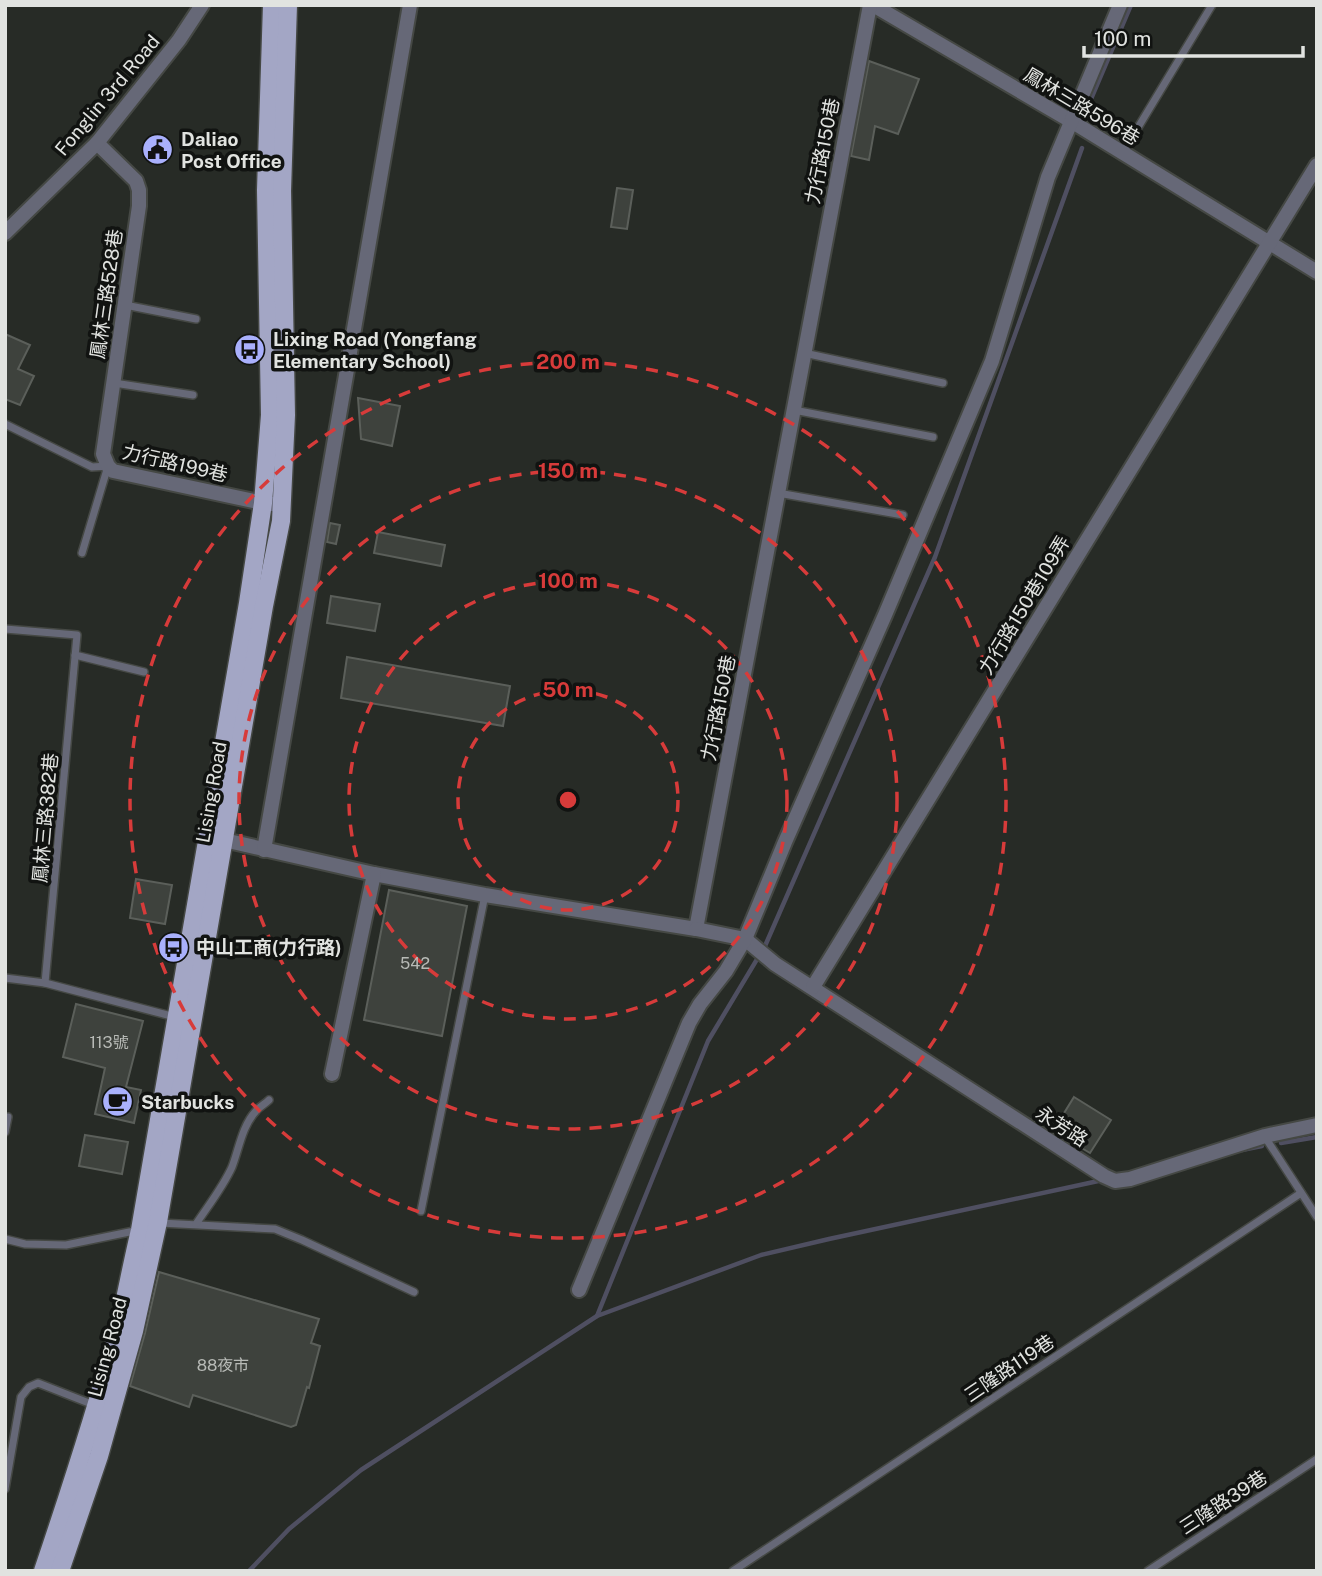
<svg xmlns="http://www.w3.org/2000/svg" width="1322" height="1576" font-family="'Public Sans','Noto Sans TC',sans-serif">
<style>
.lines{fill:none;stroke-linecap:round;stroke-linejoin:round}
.stream{stroke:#4f4f61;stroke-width:4.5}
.building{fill:#3e423d;stroke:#5b5f5a;stroke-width:2}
.service-casing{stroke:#454844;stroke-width:10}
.minor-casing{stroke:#454844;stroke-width:18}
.primary-casing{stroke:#454844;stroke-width:21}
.service{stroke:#666877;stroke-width:7}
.minor{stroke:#666877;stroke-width:14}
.primary{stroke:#a3a6c5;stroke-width:18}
.ring{fill:none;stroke:#d73b3a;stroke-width:3.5;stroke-dasharray:12 9}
.labels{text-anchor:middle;stroke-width:7;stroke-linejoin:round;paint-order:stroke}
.number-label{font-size:16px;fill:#b8bbb7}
.street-label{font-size:19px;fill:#e1e3e0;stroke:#111311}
.poi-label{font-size:19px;font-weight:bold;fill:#e1e3e0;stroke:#111311;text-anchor:start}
.centre{fill:#d73b3a;stroke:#111311;stroke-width:3.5}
.ring-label{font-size:21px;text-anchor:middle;font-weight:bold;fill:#d73b3a;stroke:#111311;stroke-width:7;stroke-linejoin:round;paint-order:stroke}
</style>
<rect width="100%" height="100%" fill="#272b26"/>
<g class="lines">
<g class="stream">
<polyline points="1088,106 1131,5"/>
<polyline points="1281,1143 1317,1137"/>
<polyline points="1242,1150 1262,1146"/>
<polyline points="597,1316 708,1041 765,946 935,557 1082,148"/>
<polyline points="249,1571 289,1529 361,1470 597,1316 761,1255 829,1239 1103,1180"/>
</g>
</g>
<g class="building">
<polygon points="869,61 919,79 898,134 875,126 869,160 851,156"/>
<polygon points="617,188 633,190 627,229 611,227"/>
<polygon points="5,334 30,345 18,369 34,376 20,405 5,399"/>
<polygon points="358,398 400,406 392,446 361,439"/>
<polygon points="330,523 340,525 336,544 327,542"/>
<polygon points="378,532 445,545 441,566 374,553"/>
<polygon points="331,596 380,604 375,631 327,623"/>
<polygon points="347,657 510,686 503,726 341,698"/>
<polygon points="136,879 172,885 165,924 130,918"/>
<polygon points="389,890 467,906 442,1036 364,1020"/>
<polygon points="76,1004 143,1021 126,1087 141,1090 134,1123 95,1114 105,1068 63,1057"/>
<polygon points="1074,1097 1111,1120 1090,1153 1053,1131"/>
<polygon points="85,1135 128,1142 122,1174 79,1166"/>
<polygon points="159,1272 319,1319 311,1343 320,1346 309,1388 307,1387 296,1425 291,1427 193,1395 189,1407 130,1386 145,1333"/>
</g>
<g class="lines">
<defs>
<g id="service">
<polyline points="1122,154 1212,5"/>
<polyline points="125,305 196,319"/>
<polyline points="804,353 943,383"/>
<polyline points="114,383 193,395"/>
<polyline points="794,410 933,437"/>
<polyline points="5,424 92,467 108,466 82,553"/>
<polyline points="778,493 903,515"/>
<polyline points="5,629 77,635 45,983"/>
<polyline points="75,655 144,672"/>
<polyline points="5,978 45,983 175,1017"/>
<polyline points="5,1132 8,1117"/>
<polyline points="1265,1137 1317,1217"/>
<polyline points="421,1211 485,895"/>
<polyline points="160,1223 275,1229 302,1240 414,1292"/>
<path d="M196,1224c12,-18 27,-37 36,-57 7,-18 10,-41 24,-56 3,-4 9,-7 13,-11"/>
<polyline points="5,1239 25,1244 66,1245 139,1230"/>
<polyline points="5,1489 21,1397 29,1387 38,1383 94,1405"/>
<polyline points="733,1571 1301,1193"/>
<polyline points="1148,1571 1317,1459"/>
</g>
<g id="minor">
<polyline points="873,5 1071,121 1317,272"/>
<polyline points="97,143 136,181 139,190 139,206 103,454 108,466 113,471 263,503 282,505"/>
<polyline points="5,233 97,143 179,40 202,5"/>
<polyline points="215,838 374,874 485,895 696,929 870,5"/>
<polyline points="264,850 410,5"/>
<polyline points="696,929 745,939 775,964 1104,1176 1115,1181 1130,1179 1265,1136 1317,1125"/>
<polyline points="813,987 1317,165"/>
<polyline points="332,1074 374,874"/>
<polyline points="579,1290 689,1023 700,1004 726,971 745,939 785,842 885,615 992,361 1048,177 1120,5"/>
</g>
<g id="primary">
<path d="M43,1571c27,-80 53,-160 75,-241 8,-33 14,-67 22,-100l108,-627 15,-100 7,-88 -4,-225 6,-185"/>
<polyline points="60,1571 99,1456 134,1331 158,1222 264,606 281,521 286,415 282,191 288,5"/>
</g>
</defs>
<use href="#service" class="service-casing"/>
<use href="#minor" class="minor-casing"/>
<use href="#primary" class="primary-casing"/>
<use href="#service" class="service"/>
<use href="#minor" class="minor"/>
<use href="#primary" class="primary"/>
</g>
<g class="ring">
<circle cx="568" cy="800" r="110"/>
<circle cx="568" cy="800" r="219"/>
<circle cx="568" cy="800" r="329"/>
<circle cx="568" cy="800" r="438"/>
</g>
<defs>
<symbol id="civic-disc" viewBox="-11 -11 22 22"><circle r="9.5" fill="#a9b0fc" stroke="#111311"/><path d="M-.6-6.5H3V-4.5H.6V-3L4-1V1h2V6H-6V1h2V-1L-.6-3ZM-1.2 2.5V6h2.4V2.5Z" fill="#111"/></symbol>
<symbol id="bus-disc" viewBox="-11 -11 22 22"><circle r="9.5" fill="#a9b0fc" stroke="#111311"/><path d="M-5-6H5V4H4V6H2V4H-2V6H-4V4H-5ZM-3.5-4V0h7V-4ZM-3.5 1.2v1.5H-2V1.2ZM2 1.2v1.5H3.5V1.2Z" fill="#111"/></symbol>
<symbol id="cafe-disc" viewBox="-11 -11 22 22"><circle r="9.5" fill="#a9b0fc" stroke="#111311"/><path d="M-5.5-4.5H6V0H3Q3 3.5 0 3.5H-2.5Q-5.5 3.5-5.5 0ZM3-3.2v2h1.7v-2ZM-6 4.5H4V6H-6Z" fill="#111"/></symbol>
</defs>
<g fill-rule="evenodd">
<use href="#civic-disc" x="140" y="132" width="35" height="35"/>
<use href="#bus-disc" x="232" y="332" width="35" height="35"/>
<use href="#bus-disc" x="156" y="930" width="35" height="35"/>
<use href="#cafe-disc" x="100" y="1084" width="35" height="35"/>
</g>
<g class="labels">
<g class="number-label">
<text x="415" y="969">542</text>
<text x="109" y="1048">113號</text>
<text x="223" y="1371">88夜市</text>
</g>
<g class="street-label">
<text transform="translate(107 95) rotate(-50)" y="7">Fonglin 3rd Road</text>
<text transform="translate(1082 106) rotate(31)" y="7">鳳林三路596巷</text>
<text transform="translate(822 151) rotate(-79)" y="7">力行路150巷</text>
<text transform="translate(106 294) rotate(-82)" y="7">鳳林三路528巷</text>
<text transform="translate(175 463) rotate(13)" y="7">力行路199巷</text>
<text transform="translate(1024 605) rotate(-59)" y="7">力行路150巷109弄</text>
<text transform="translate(718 708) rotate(-79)" y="7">力行路150巷</text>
<text transform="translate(211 792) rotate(-80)" y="7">Lising Road</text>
<text transform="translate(45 818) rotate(-85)" y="7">鳳林三路382巷</text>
<text transform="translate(1062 1126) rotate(33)" y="7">永芳路</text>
<text transform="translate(107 1347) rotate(-75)" y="7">Lising Road</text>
<text transform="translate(1009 1368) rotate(-34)" y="7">三隆路119巷</text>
<text transform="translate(1223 1502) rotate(-33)" y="7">三隆路39巷</text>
</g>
<g class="poi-label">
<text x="181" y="146">Daliao<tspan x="181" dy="22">Post Office</tspan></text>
<text x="273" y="346">Lixing Road (Yongfang<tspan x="273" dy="22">Elementary School)</tspan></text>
<text x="196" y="954">中山工商(力行路)</text>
<text x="141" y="1109">Starbucks</text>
</g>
</g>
<circle cx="568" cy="800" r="10" class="centre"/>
<g class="ring-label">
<text x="568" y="369">200 m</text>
<text x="568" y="478">150 m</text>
<text x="568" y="588">100 m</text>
<text x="568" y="697">50 m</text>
</g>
<rect width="1322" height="1576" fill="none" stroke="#e1e3e0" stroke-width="14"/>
<path d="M1084 46v10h219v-10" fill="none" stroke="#e1e3e0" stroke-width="3.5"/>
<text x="1094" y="46" font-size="21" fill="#e1e3e0" stroke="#111311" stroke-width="5" paint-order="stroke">100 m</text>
</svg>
